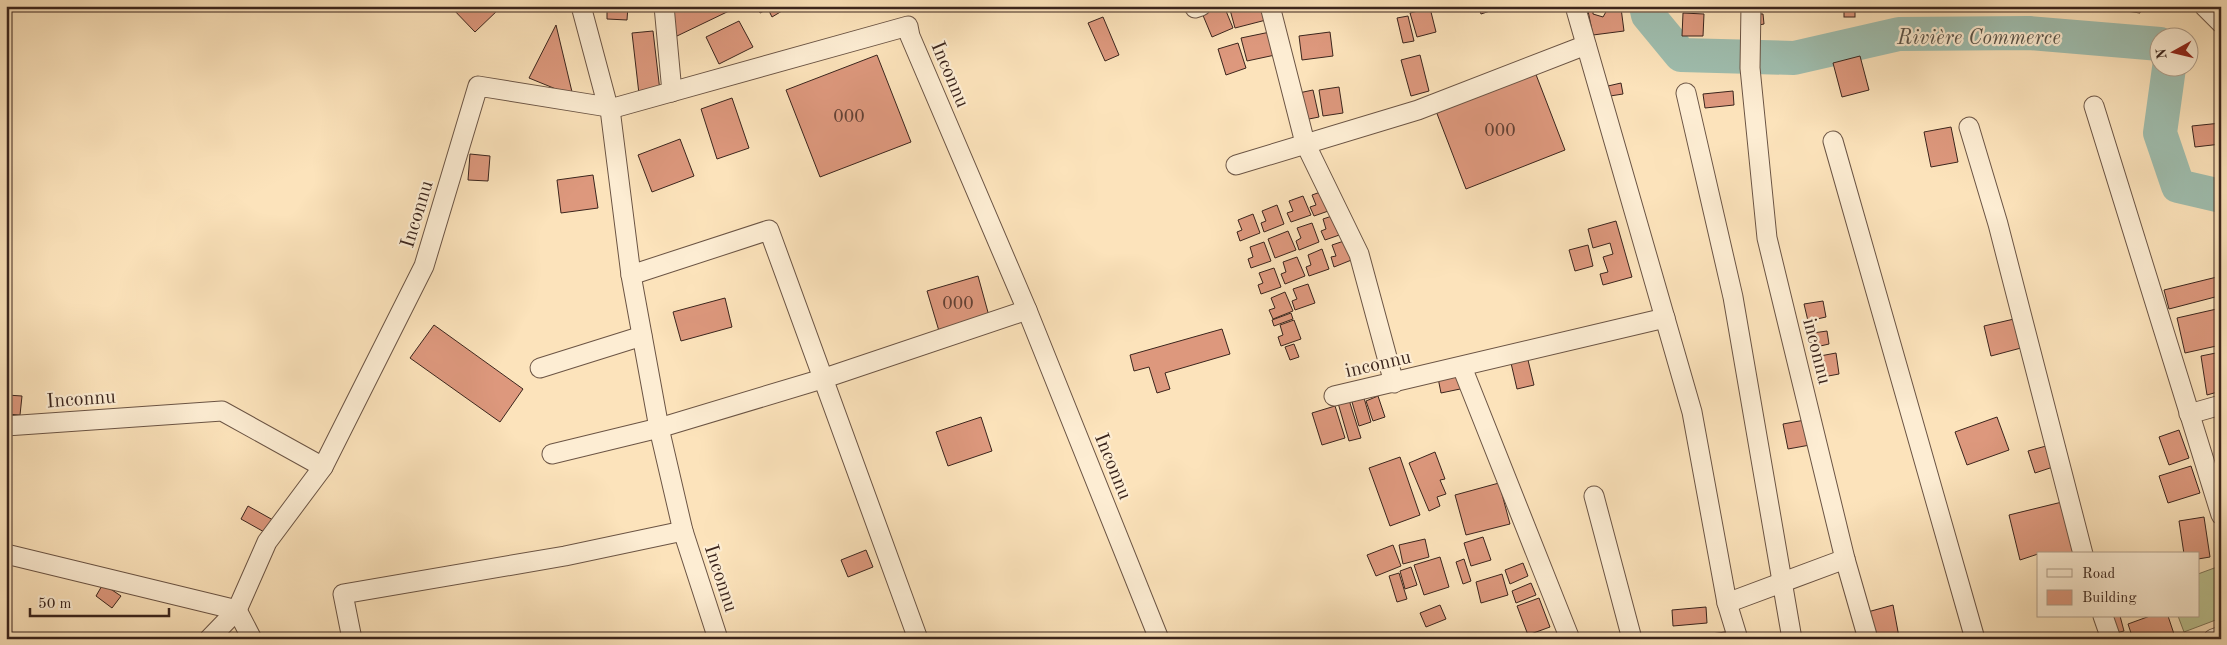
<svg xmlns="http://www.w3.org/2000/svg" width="2227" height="645" font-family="'Old Standard TT',serif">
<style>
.green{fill:#bcc492;stroke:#7c7458}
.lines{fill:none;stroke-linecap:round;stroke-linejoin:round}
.river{stroke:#9fbeaf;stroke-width:34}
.building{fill:#dd987d;stroke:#3b251d}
.minor-casing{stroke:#6b5444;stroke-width:21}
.minor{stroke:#fdedd3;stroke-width:19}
.labels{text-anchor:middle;stroke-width:4.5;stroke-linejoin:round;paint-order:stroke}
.number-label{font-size:18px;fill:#644235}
.street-label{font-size:20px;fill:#3b251d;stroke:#fdedd3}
.water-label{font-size:21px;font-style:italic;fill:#595349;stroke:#fdedd3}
</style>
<rect width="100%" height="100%" fill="#fce3bb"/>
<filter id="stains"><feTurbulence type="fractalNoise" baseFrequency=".004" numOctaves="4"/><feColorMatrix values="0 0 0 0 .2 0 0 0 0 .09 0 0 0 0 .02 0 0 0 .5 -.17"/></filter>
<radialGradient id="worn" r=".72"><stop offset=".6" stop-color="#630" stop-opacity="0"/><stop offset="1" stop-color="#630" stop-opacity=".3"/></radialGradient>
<polygon class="green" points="2217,567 2221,576 2221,618 2184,632 2178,616 2198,616 2198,574"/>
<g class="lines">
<g class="river">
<polyline points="1646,6 1648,15 1681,55 1794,58 1899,34 2029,33 2160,44"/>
<polyline points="2169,68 2160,133 2178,186 2221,196"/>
</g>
</g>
<g class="building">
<polygon points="450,6 499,6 500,8 475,32"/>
<polygon points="607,6 628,6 627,20 607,19"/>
<polygon points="684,6 727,6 729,11 677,36 667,14"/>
<polygon points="757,6 780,6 782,11 772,17 768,9 760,13"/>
<polygon points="1218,6 1224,6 1233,28 1212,37 1202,13"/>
<polygon points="1229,6 1263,6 1266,20 1235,28"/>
<polygon points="1478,6 1505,6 1481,14"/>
<rect x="1844" y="6" width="11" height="11"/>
<polygon points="2127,6 2141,6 2140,13 2126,11"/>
<polygon points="1430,8 1436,32 1417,37 1410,13"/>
<polygon points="1621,8 1624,31 1593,35 1588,11 1593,11 1593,14 1603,17 1607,10"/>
<polygon points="1683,13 1704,14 1703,36 1682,36"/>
<polygon points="1758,14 1763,14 1764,24 1759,25"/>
<polygon points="1408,16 1414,41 1403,43 1397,18"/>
<polygon points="1103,17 1119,55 1105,61 1088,23"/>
<polygon points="739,21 753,47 719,64 706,37"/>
<polygon points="556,25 573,96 529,78"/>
<polygon points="653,31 660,91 639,94 632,33"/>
<polygon points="1270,32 1275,55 1247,61 1241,38"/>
<polygon points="1330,32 1333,56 1302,60 1299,36"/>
<polygon points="1238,43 1246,68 1226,75 1218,49"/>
<polygon points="877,55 911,142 820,177 786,90"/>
<polygon points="1420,55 1429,91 1411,96 1401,60"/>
<polygon points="1860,56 1869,90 1842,97 1833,63"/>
<polygon points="1535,72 1565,150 1466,189 1436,111"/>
<polygon points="1621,83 1623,94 1610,96 1608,86"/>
<polygon points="1339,87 1343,113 1323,116 1319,90"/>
<polygon points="1313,90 1319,117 1299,121 1294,94"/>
<polygon points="1733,91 1734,105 1705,108 1703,94"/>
<polygon points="732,98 749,148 717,159 701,109"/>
<polygon points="2221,123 2221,144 2195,147 2192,126"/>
<polygon points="1951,127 1958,162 1931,167 1924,132"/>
<polygon points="680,139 694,176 652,192 638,155"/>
<polygon points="470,154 490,156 488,181 468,180"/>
<polygon points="593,175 598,208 561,213 557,180"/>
<polygon points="1326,190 1334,209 1314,216 1310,207 1316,205 1312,195"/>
<polygon points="1303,196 1311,215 1291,222 1287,213 1293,211 1289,201"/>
<polygon points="1277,205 1284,224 1264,232 1261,223 1266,221 1262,211"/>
<polygon points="1253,214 1260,233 1240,241 1237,232 1242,230 1238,220"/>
<polygon points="1338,214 1345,233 1325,240 1321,231 1326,229 1323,219"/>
<polygon points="1616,221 1632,277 1603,285 1600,274 1608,272 1603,257 1613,254 1610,243 1593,248 1588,229"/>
<polygon points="1312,223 1319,242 1299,250 1296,241 1301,238 1297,228"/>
<polygon points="1288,231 1296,250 1275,258 1268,239"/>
<polygon points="1347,240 1354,259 1334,267 1331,257 1336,256 1332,245"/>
<polygon points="1264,242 1271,261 1251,268 1248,259 1253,257 1250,247"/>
<polygon points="1588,245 1593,266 1575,271 1569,250"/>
<polygon points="1322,249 1329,269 1309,276 1306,267 1311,265 1308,255"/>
<polygon points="1297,257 1305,276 1285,284 1281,274 1286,272 1283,262"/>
<polygon points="1274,268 1281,287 1261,294 1258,285 1263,283 1259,273"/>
<polygon points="978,276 989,316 939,331 927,291"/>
<polygon points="2221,276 2221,302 2219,296 2169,309 2164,290"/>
<polygon points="1308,284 1315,303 1295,310 1292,301 1297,299 1293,289"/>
<polygon points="1285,292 1293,311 1273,319 1269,310 1275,308 1271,298"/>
<polygon points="725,298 732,327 681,341 673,312"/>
<polygon points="1823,301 1826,317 1808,321 1804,304"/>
<polygon points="2221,308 2221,345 2185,353 2177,318"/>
<polygon points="1291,313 1293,319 1274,326 1272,320"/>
<polygon points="2014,319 2021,348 1991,356 1984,326"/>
<polygon points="1294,320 1301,339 1281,346 1278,337 1283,335 1280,325"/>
<polygon points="434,325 523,389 500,422 410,358"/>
<polygon points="1222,329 1230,354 1165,373 1170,389 1157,393 1149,367 1134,371 1130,355"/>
<polygon points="1827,331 1829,344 1816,347 1813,333"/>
<polygon points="1294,344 1299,357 1290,360 1285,347"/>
<polygon points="2221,352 2221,391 2207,395 2201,356"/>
<polygon points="1836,353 1839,374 1823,377 1820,356"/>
<polygon points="1528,360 1534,385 1517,389 1511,363"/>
<polygon points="1462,373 1465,388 1441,393 1438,378"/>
<polygon points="7,395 22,396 20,415 6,414"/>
<polygon points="1378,396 1385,417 1373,421 1366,401"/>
<polygon points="1364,398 1371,422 1359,426 1352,402"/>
<polygon points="1349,400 1361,438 1349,441 1338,403"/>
<polygon points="1335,406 1345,438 1322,445 1312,413"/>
<polygon points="981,417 992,451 948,466 936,432"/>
<polygon points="1997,417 2009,450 1967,465 1955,432"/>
<polygon points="1805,420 1810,445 1788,449 1783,424"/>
<polygon points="2179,430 2189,458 2169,465 2159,437"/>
<polygon points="2046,446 2053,467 2035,473 2028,451"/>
<polygon points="1435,452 1445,479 1440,480 1446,494 1437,497 1440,506 1429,511 1409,463"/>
<polygon points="1400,457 1420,515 1390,526 1369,468"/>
<polygon points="2191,466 2200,493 2168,503 2159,476"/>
<polygon points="1499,483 1510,524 1466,535 1455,495"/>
<polygon points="2062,502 2074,554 2038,554 2020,560 2009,515"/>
<polygon points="248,506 273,520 266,533 241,519"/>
<polygon points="2204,517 2210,557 2198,559 2198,554 2184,554 2179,521"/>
<polygon points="1483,537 1491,560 1471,566 1464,543"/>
<polygon points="1425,539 1429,557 1403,564 1399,545"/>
<polygon points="1393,545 1401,566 1376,576 1367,555"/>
<polygon points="866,550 873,567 848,577 841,560"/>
<polygon points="1440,557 1449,587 1424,595 1414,565"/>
<polygon points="1464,559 1471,581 1463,584 1456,562"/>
<polygon points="1523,563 1528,576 1510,584 1505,570"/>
<polygon points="1411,567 1417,585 1405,589 1400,571"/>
<polygon points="1399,573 1407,599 1397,602 1389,576"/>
<polygon points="1502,574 1508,595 1481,603 1476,582"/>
<polygon points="1531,583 1536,595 1516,603 1512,591"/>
<polygon points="103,584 121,596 112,608 96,596"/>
<polygon points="1539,598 1550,627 1528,635 1517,606"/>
<polygon points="1440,605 1446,619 1426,627 1420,613"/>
<polygon points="1893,605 1899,637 1870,639 1864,613"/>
<polygon points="1706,607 1707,623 1673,626 1672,610"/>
<polygon points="2107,616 2120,616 2124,631 2112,634"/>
<polygon points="2150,616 2168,616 2175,637 2133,639 2128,624"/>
<polygon points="1732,631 1733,639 1704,639 1704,635"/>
</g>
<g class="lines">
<defs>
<g id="minor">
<polyline points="664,6 672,92"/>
<polyline points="1194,6 1195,8 1201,6"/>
<polyline points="1270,6 1305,143 1359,254 1394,383"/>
<polyline points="1575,6 1692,412 1727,603 1738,639"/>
<polyline points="1751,6 1750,68 1767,238 1845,559 1868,639"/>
<polyline points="2204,6 2221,23"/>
<polyline points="1686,93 1733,297 1792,639"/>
<polyline points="2094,106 2221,515"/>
<polyline points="608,107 610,109 908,26 910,36 1027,310 1159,639"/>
<polyline points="610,109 631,275 659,428 683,531 718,639"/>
<polyline points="1969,127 1998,224 2083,554"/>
<polyline points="1833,141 1975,639"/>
<polyline points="1236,165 1418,110 1586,45"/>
<polyline points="631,275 769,230 918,639"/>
<polyline points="1462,367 1570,639"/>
<polyline points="540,368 642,336"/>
<polyline points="1334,396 1665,318"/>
<polyline points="2189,414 2221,405"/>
<polyline points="6,426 222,411 323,467"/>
<polyline points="552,454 659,428 822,379 1027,310"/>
<polyline points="1594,496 1632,639"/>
<polyline points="6,554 237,610 252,639"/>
<polyline points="1727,603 1845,559"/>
<polyline points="2103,616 2111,639"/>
<polyline points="209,639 237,610 267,542 323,467 424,266 478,86 608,107 581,6"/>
<polyline points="352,639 343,594 565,556 683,531"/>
<polyline points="2213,639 2221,636"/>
</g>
</defs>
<use href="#minor" class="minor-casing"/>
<use href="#minor" class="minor"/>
</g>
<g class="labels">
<g class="number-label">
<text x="849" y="122">000</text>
<text x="1500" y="136">000</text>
<text x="958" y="309">000</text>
</g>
<g class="street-label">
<text transform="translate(951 74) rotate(67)" y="7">Inconnu</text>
<text transform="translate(416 214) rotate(-73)" y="7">Inconnu</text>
<text transform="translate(1818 351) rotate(76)" y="7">inconnu</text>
<text transform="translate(1378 363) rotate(-13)" y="7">inconnu</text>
<text transform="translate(81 398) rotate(-4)" y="7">Inconnu</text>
<text transform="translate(1114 466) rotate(68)" y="7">Inconnu</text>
<text transform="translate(722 578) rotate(72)" y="7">Inconnu</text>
</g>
<g class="water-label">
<text x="1979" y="44">Rivière Commerce</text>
</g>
</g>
<rect width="2227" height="645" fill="none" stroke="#fce3bb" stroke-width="25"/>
<rect x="8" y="8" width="2212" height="630" fill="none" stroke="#3b251d" stroke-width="2.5"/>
<rect x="12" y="12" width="2202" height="620" fill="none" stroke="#3b251d"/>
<rect x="2037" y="552" width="162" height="65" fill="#fdedd3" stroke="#af9d8a"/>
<rect x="2047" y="569" width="25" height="8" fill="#fdedd3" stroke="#af9d8a"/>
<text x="2082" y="578" font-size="15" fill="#3b251d">Road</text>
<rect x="2047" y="590" width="25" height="15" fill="#dd987d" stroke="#af9d8a"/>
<text x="2082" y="602" font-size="15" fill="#3b251d">Building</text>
<g transform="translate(2174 52) rotate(262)"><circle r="24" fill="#fdedd3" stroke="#af9d8a"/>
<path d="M0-4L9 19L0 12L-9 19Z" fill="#8f2418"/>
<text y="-8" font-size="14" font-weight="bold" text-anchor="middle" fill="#3b251d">N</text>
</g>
<path d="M30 608v8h139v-8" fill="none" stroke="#3b251d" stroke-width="2.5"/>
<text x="38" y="608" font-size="15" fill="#3b251d" stroke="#fdedd3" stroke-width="4" paint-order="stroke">50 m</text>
<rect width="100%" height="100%" filter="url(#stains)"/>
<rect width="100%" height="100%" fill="url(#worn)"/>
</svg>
